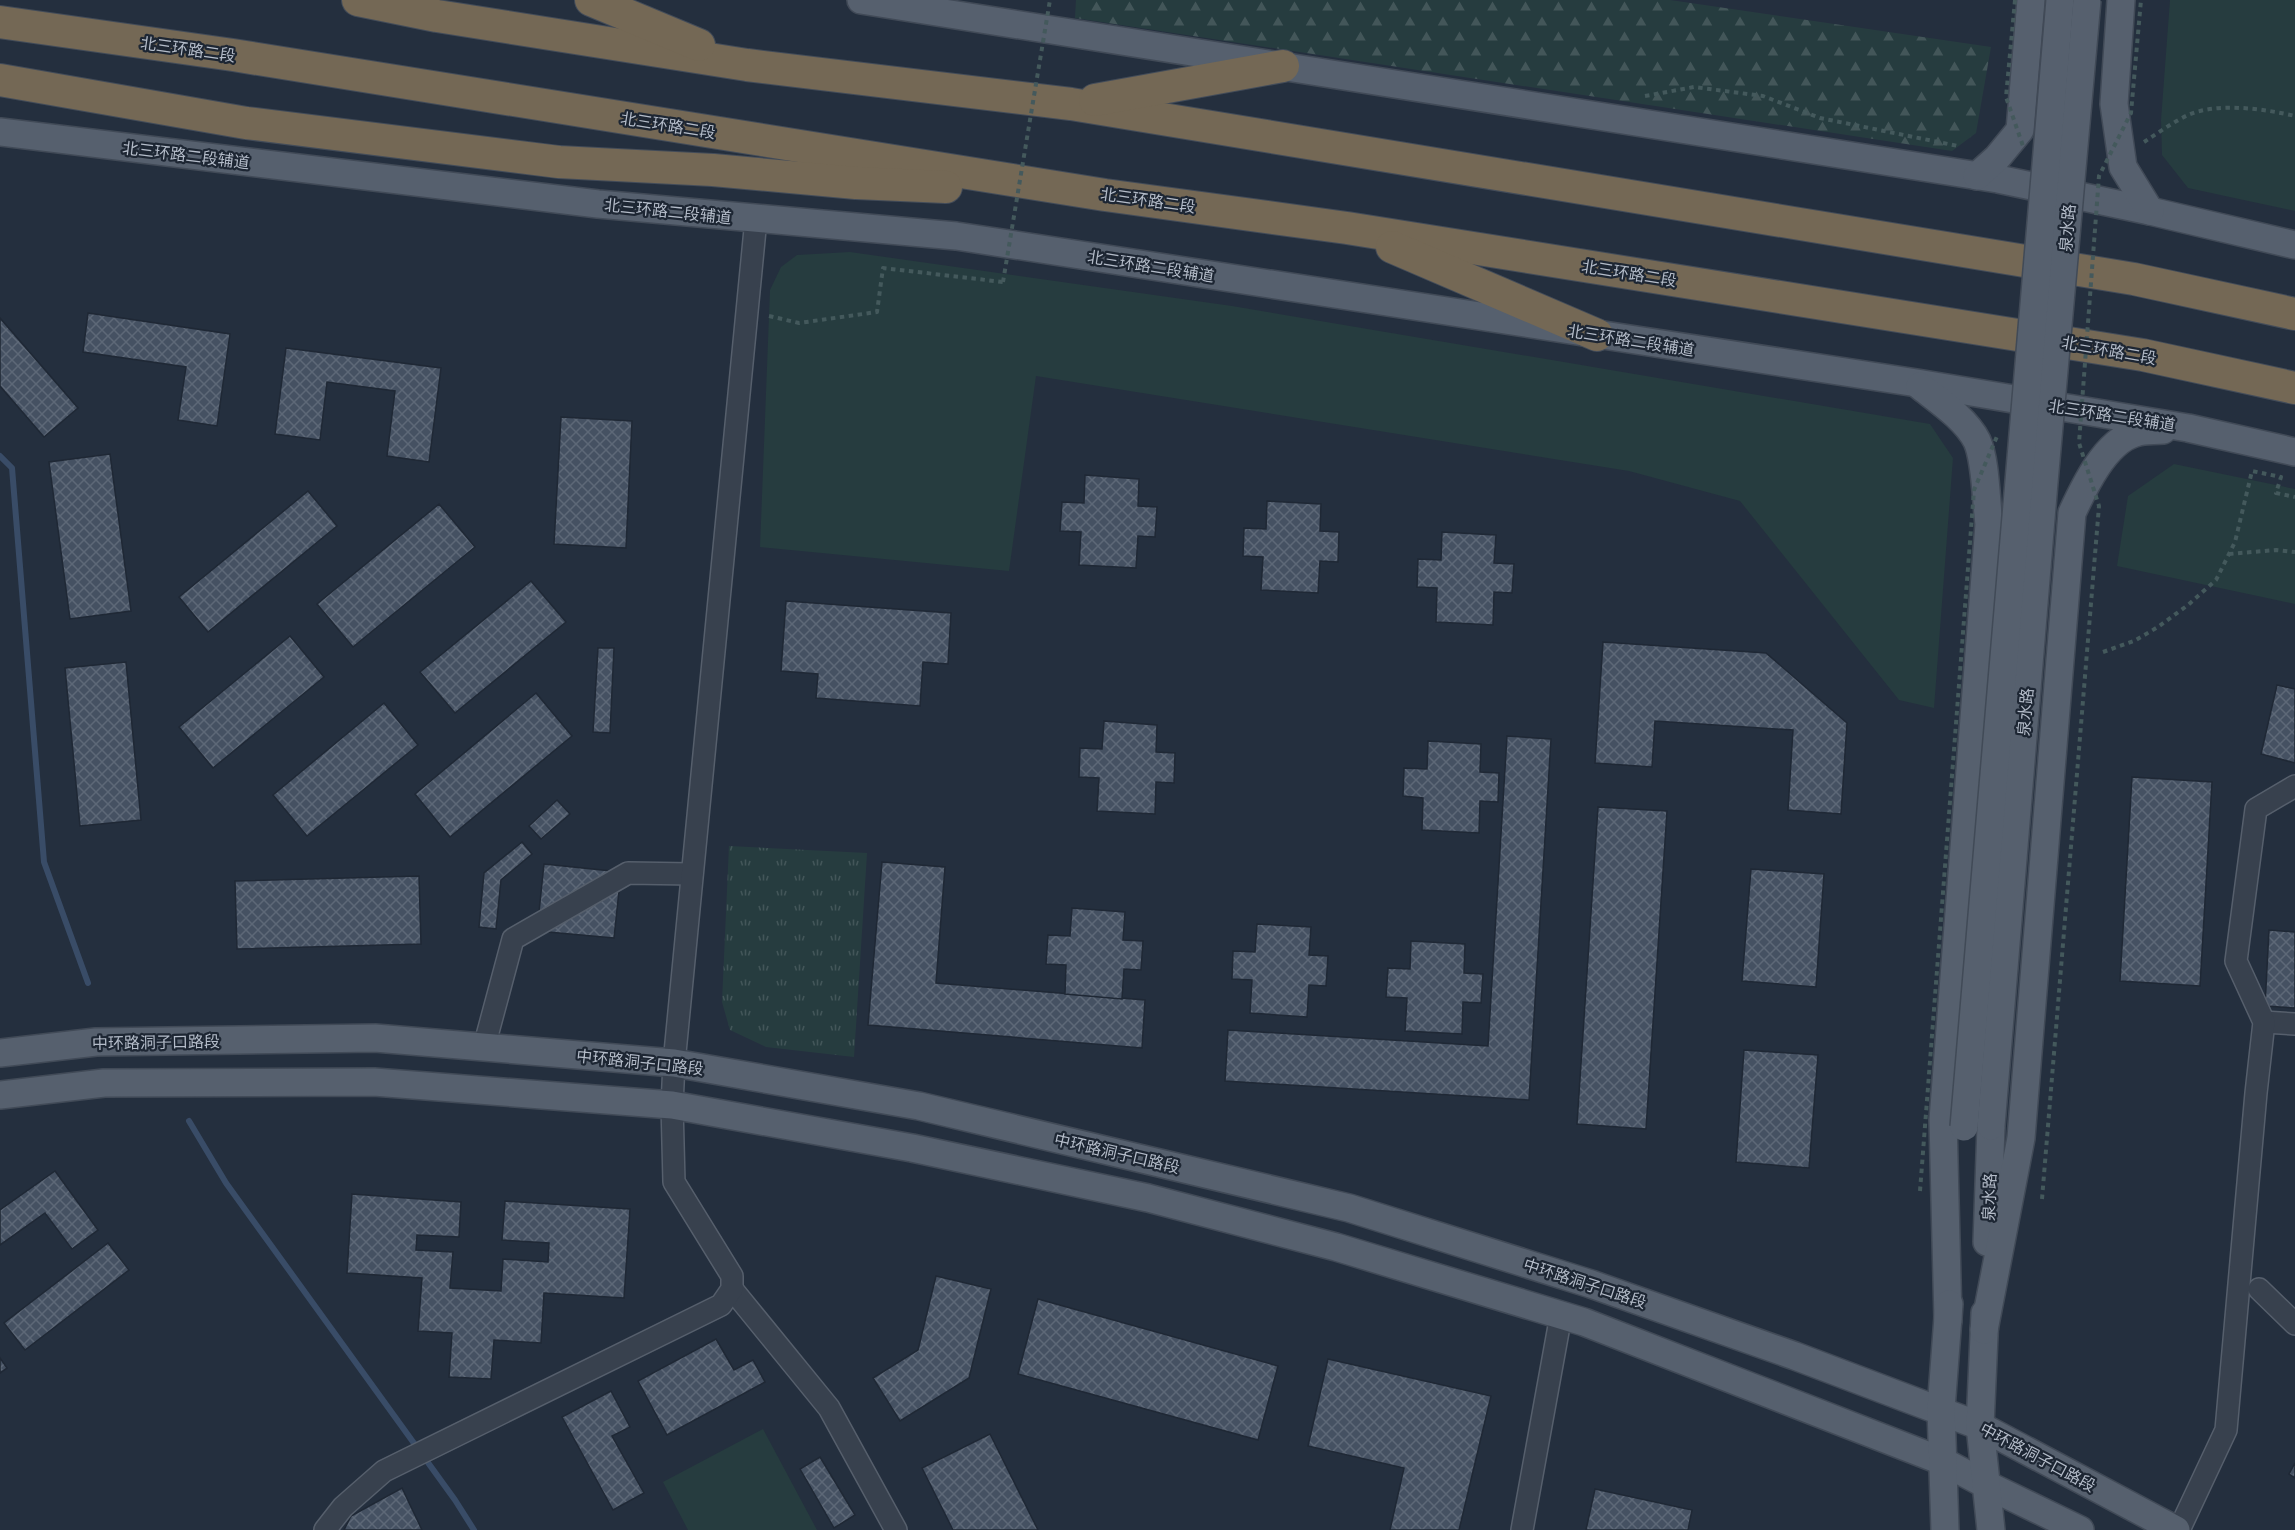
<svg xmlns="http://www.w3.org/2000/svg" width="2295" height="1530" font-family="'IBM Plex Sans','Noto Sans SC',sans-serif">
<style>
.grass{fill:url(#grass-tufts)}
.forest{fill:url(#forest-firs)}
.park{fill:#263c3f}
.lines{fill:none;stroke-linecap:round;stroke-linejoin:round}
.stream{stroke:#394c67;stroke-width:6}
.building{fill:url(#building-cross-hatch);stroke:#1f2835;stroke-width:1.5}
.minor-casing{stroke:#565f6c;stroke-width:24}
.major-casing{stroke:#414a57;stroke-width:30}
.highway-casing{stroke:#434c59;stroke-width:34}
.path{stroke:#44595c;stroke-width:4;stroke-dasharray:4.5 4.5;stroke-linecap:butt}
.minor{stroke:#38414e;stroke-width:21}
.major{stroke:#56606e;stroke-width:27}
.highway{stroke:#746855;stroke-width:32}
.major-bridge-casing{stroke:#414a57;stroke-width:30;stroke-linecap:butt}
.path-bridge{stroke:#44595c;stroke-width:4;stroke-dasharray:4.5 4.5;stroke-linecap:butt}
.major-bridge{stroke:#56606e;stroke-width:27}
.labels{text-anchor:middle;stroke-width:4.5;stroke-linejoin:round;paint-order:stroke}
.street-label{font-size:16px;fill:#b4bcc9;stroke:#1d2633}
</style>
<defs>
<pattern id="grass-tufts" width="24" height="20" patternUnits="userSpaceOnUse" patternTransform="scale(1.5)"><rect width="24" height="20" fill="#263c3f"/><path d="M3 7l-1-3M5 7V3M7 7l1-3M15 17l-1-3M17 17v-4M19 17l1-3" fill="none" stroke="#435659"/></pattern>
<pattern id="forest-firs" width="22" height="20" patternUnits="userSpaceOnUse" patternTransform="scale(1.5)"><rect width="22" height="20" fill="#263c3f"/><path d="M5 1l3.5 6h-7zM16 11l3.5 6h-7z" fill="#435659"/></pattern>
<pattern id="building-cross-hatch" width="8" height="8" patternUnits="userSpaceOnUse" patternTransform="scale(1.5)"><rect width="8" height="8" fill="#455162"/><path d="M0 0l8 8M0 8l8-8" fill="none" stroke="#5d6877"/></pattern>
</defs>
<rect width="100%" height="100%" fill="#242f3e"/>
<polygon class="grass" points="729,846 867,853 854,1057 766,1047 730,1030 722,1002"/>
<polygon class="forest" points="1076,0 1670,0 1991,47 1976,133 1952,151 1075,18"/>
<g class="park">
<polygon points="2170,0 2295,0 2295,211 2188,188 2162,155 2161,120"/>
<polygon points="850,252 1232,306 1930,424 1953,458 1934,708 1899,700 1740,501 1629,471 1036,376 1009,571 760,547 770,290 781,267 797,255"/>
<polygon points="2174,464 2295,489 2295,604 2117,566 2128,496"/>
<polygon points="763,1429 817,1530 688,1530 663,1482"/>
</g>
<g class="lines">
<g class="stream">
<polyline points="0,456 12,468 44,862 88,983"/>
<polyline points="189,1121 226,1183 455,1500 474,1530"/>
</g>
</g>
<g class="building">
<polygon points="88,313 230,334 217,426 178,420 186,367 83,352"/>
<polygon points="0,318 78,408 44,437 0,386"/>
<polygon points="286,348 441,368 429,462 387,456 395,391 327,382 320,440 275,434"/>
<polygon points="561,417 632,421 626,548 554,544"/>
<polygon points="110,454 131,611 70,619 49,462"/>
<polygon points="1085,475 1139,479 1138,506 1157,507 1155,537 1138,536 1136,568 1079,565 1081,532 1060,531 1062,502 1084,503"/>
<polygon points="308,491 337,526 208,632 179,597"/>
<polygon points="1267,501 1321,504 1320,531 1339,532 1338,562 1320,561 1318,593 1261,590 1263,557 1243,556 1244,528 1266,529"/>
<polygon points="439,504 475,547 353,647 317,604"/>
<polygon points="1442,532 1496,535 1494,563 1514,564 1512,593 1494,592 1493,625 1436,622 1437,588 1417,587 1418,559 1441,560"/>
<polygon points="531,581 566,622 455,713 420,672"/>
<polygon points="786,601 951,613 948,664 923,662 920,706 816,698 818,674 781,671"/>
<polygon points="290,636 324,677 213,768 179,727"/>
<polygon points="1603,642 1766,653 1847,723 1841,814 1788,810 1793,730 1655,721 1652,767 1595,763"/>
<polygon points="598,648 614,648 610,733 593,732"/>
<polygon points="126,662 141,820 80,826 65,668"/>
<polygon points="2277,685 2295,689 2295,763 2261,754"/>
<polygon points="536,693 572,736 450,837 415,794"/>
<polygon points="384,703 418,745 307,836 273,795"/>
<polygon points="1104,721 1157,725 1156,752 1175,753 1174,783 1156,782 1155,814 1097,811 1099,778 1079,777 1080,748 1102,749"/>
<polygon points="1507,736 1551,739 1529,1100 1225,1081 1228,1030 1488,1046"/>
<polygon points="1428,741 1481,744 1480,772 1499,773 1498,802 1480,801 1479,833 1422,830 1423,798 1403,796 1404,768 1427,769"/>
<polygon points="2132,777 2212,782 2200,986 2120,981"/>
<polygon points="557,800 570,814 541,839 529,826"/>
<polygon points="1598,807 1667,811 1646,1129 1577,1124"/>
<polygon points="522,842 532,854 501,880 496,929 479,927 484,873"/>
<polygon points="882,862 945,867 936,983 1145,1000 1142,1048 868,1025"/>
<polygon points="544,864 621,872 614,938 537,931"/>
<polygon points="1751,869 1824,874 1816,987 1742,981"/>
<polygon points="419,876 421,944 237,949 235,881"/>
<polygon points="1072,908 1125,912 1123,940 1143,941 1141,970 1124,969 1122,999 1065,994 1066,965 1046,964 1048,935 1070,936"/>
<polygon points="1257,924 1311,927 1309,955 1328,956 1326,986 1309,985 1307,1017 1250,1013 1252,980 1232,979 1233,951 1255,952"/>
<polygon points="2269,930 2295,932 2295,1008 2265,1006"/>
<polygon points="1411,941 1465,944 1464,973 1483,974 1481,1003 1463,1002 1462,1034 1405,1031 1407,998 1386,997 1388,968 1410,969"/>
<polygon points="1744,1050 1818,1055 1809,1168 1736,1162"/>
<polygon points="55,1171 98,1230 72,1249 45,1213 0,1245 0,1210"/>
<polygon points="352,1194 461,1202 459,1237 417,1235 416,1250 453,1252 450,1288 501,1291 503,1259 548,1262 549,1243 502,1240 505,1201 630,1209 624,1298 544,1293 541,1343 494,1340 491,1379 449,1377 452,1333 418,1331 422,1278 347,1273"/>
<polygon points="108,1243 129,1270 25,1350 4,1323"/>
<polygon points="936,1276 991,1289 969,1378 900,1421 873,1378 918,1350"/>
<polygon points="1038,1299 1278,1366 1258,1440 1018,1374"/>
<polygon points="716,1339 734,1370 753,1360 765,1382 667,1435 638,1381"/>
<polygon points="0,1358 7,1368 0,1373"/>
<polygon points="1328,1359 1491,1396 1459,1530 1390,1530 1404,1468 1308,1446"/>
<polygon points="611,1391 630,1427 612,1436 644,1493 613,1510 562,1417"/>
<polygon points="990,1434 1038,1530 953,1530 922,1468"/>
<polygon points="820,1457 855,1515 834,1528 800,1469"/>
<polygon points="2295,1463 2295,1478 2289,1474"/>
<polygon points="402,1488 422,1530 344,1530 351,1516"/>
<polygon points="1595,1489 1692,1510 1688,1530 1586,1530"/>
</g>
<g class="lines">
<defs>
<g id="minor">
<polyline points="2264,1022 2295,1024"/>
<polyline points="484,1047 513,939 628,873 692,874"/>
<polyline points="732,1289 829,1408 896,1530"/>
<polyline points="2259,1289 2295,1324"/>
<polyline points="325,1530 343,1507 384,1471 721,1305 732,1289 732,1276 674,1182 672,1105 674,1063 756,219"/>
<polyline points="1522,1530 1561,1315"/>
<polyline points="2179,1530 2226,1430 2256,1093 2264,1022 2236,961 2256,809 2295,786"/>
</g>
<g id="major">
<polyline points="861,0 1998,179 2150,211 2295,245"/>
<polyline points="2121,0 2114,104 2123,167 2150,211"/>
<polyline points="0,132 598,204 956,236 1917,383 2188,428 2295,452"/>
<polyline points="1977,176 1997,158 2020,130 2031,0"/>
<path d="M1920,386c19,15 46,33 57,55 9,20 9,61 12,83l-46,596 5,200"/>
<polyline points="0,1053 96,1042 375,1038 674,1063 919,1106 1349,1208 1591,1284 1795,1356 1980,1426 2176,1530"/>
<polyline points="0,1095 104,1083 374,1082 672,1105 912,1148 1148,1198 1336,1247 1584,1322 1942,1461 1987,1485 2080,1530"/>
<polyline points="1987,1242 1991,1126"/>
<polyline points="1985,1313 1980,1426 1991,1530"/>
<path d="M1984,1330l37,-192 51,-625c12,-26 33,-71 63,-80 8,-3 19,-2 28,-3"/>
<polyline points="1945,1530 1941,1409 1949,1304"/>
</g>
<g id="highway">
<polyline points="358,0 437,16 747,65 1071,104 2134,279 2295,314"/>
<polyline points="591,0 699,45"/>
<polyline points="0,22 233,55 1105,195 1347,228 2143,355 2295,388"/>
<polyline points="0,80 246,123 559,162 713,170 856,183 946,187"/>
<polyline points="1095,100 1283,66"/>
<polyline points="1392,247 1597,335"/>
</g>
</defs>
<use href="#minor" class="minor-casing"/>
<use href="#major" class="major-casing"/>
<use href="#highway" class="highway-casing"/>
<g class="path">
<polyline points="1645,96 1694,87 1763,96 1820,118 1958,146"/>
<path d="M2144,142c14,-9 29,-20 44,-27 30,-13 77,-6 107,1"/>
<polyline points="769,316 799,323 877,312 883,268 1003,282"/>
<polyline points="2229,554 2276,550 2295,552"/>
<polyline points="2103,652 2134,641 2158,627 2188,605 2216,580 2235,542 2252,471 2281,477 2276,493 2295,497"/>
</g>
<use href="#minor" class="minor"/>
<use href="#major" class="major"/>
<use href="#highway" class="highway"/>
<defs>
<g id="major-bridge">
<polyline points="1991,1126 2044,482 2087,0"/>
<polyline points="1964,1127 2060,0"/>
</g>
</defs>
<use href="#major-bridge" class="major-bridge-casing"/>
<g class="path-bridge">
<polyline points="2015,0 2006,97 2023,146"/>
<polyline points="1003,282 1050,0"/>
<polyline points="1920,1191 1974,490 1998,434"/>
<polyline points="2042,1199 2099,506 2079,443 2099,176 2131,113 2141,0"/>
</g>
<use href="#major-bridge" class="major-bridge"/>
</g>
<g class="labels">
<g class="street-label">
<text transform="translate(188 49) rotate(8)" y="6">北三环路二段</text>
<text transform="translate(668 125) rotate(9)" y="6">北三环路二段</text>
<text transform="translate(186 155) rotate(7)" y="6">北三环路二段辅道</text>
<text transform="translate(1148 200) rotate(8)" y="6">北三环路二段</text>
<text transform="translate(668 211) rotate(6)" y="6">北三环路二段辅道</text>
<text transform="translate(2067 228) rotate(-85)" y="6">泉水路</text>
<text transform="translate(1151 266) rotate(9)" y="6">北三环路二段辅道</text>
<text transform="translate(1629 273) rotate(9)" y="6">北三环路二段</text>
<text transform="translate(1631 340) rotate(9)" y="6">北三环路二段辅道</text>
<text transform="translate(2109 350) rotate(10)" y="6">北三环路二段</text>
<text transform="translate(2112 415) rotate(9)" y="6">北三环路二段辅道</text>
<text transform="translate(2025 712) rotate(-85)" y="6">泉水路</text>
<text transform="translate(156 1042) rotate(-1)" y="6">中环路洞子口路段</text>
<text transform="translate(640 1062) rotate(6)" y="6">中环路洞子口路段</text>
<text transform="translate(1117 1153) rotate(13)" y="6">中环路洞子口路段</text>
<text transform="translate(1989 1197) rotate(-88)" y="6">泉水路</text>
<text transform="translate(1585 1283) rotate(18)" y="6">中环路洞子口路段</text>
<text transform="translate(2038 1457) rotate(28)" y="6">中环路洞子口路段</text>
</g>
</g>
</svg>
